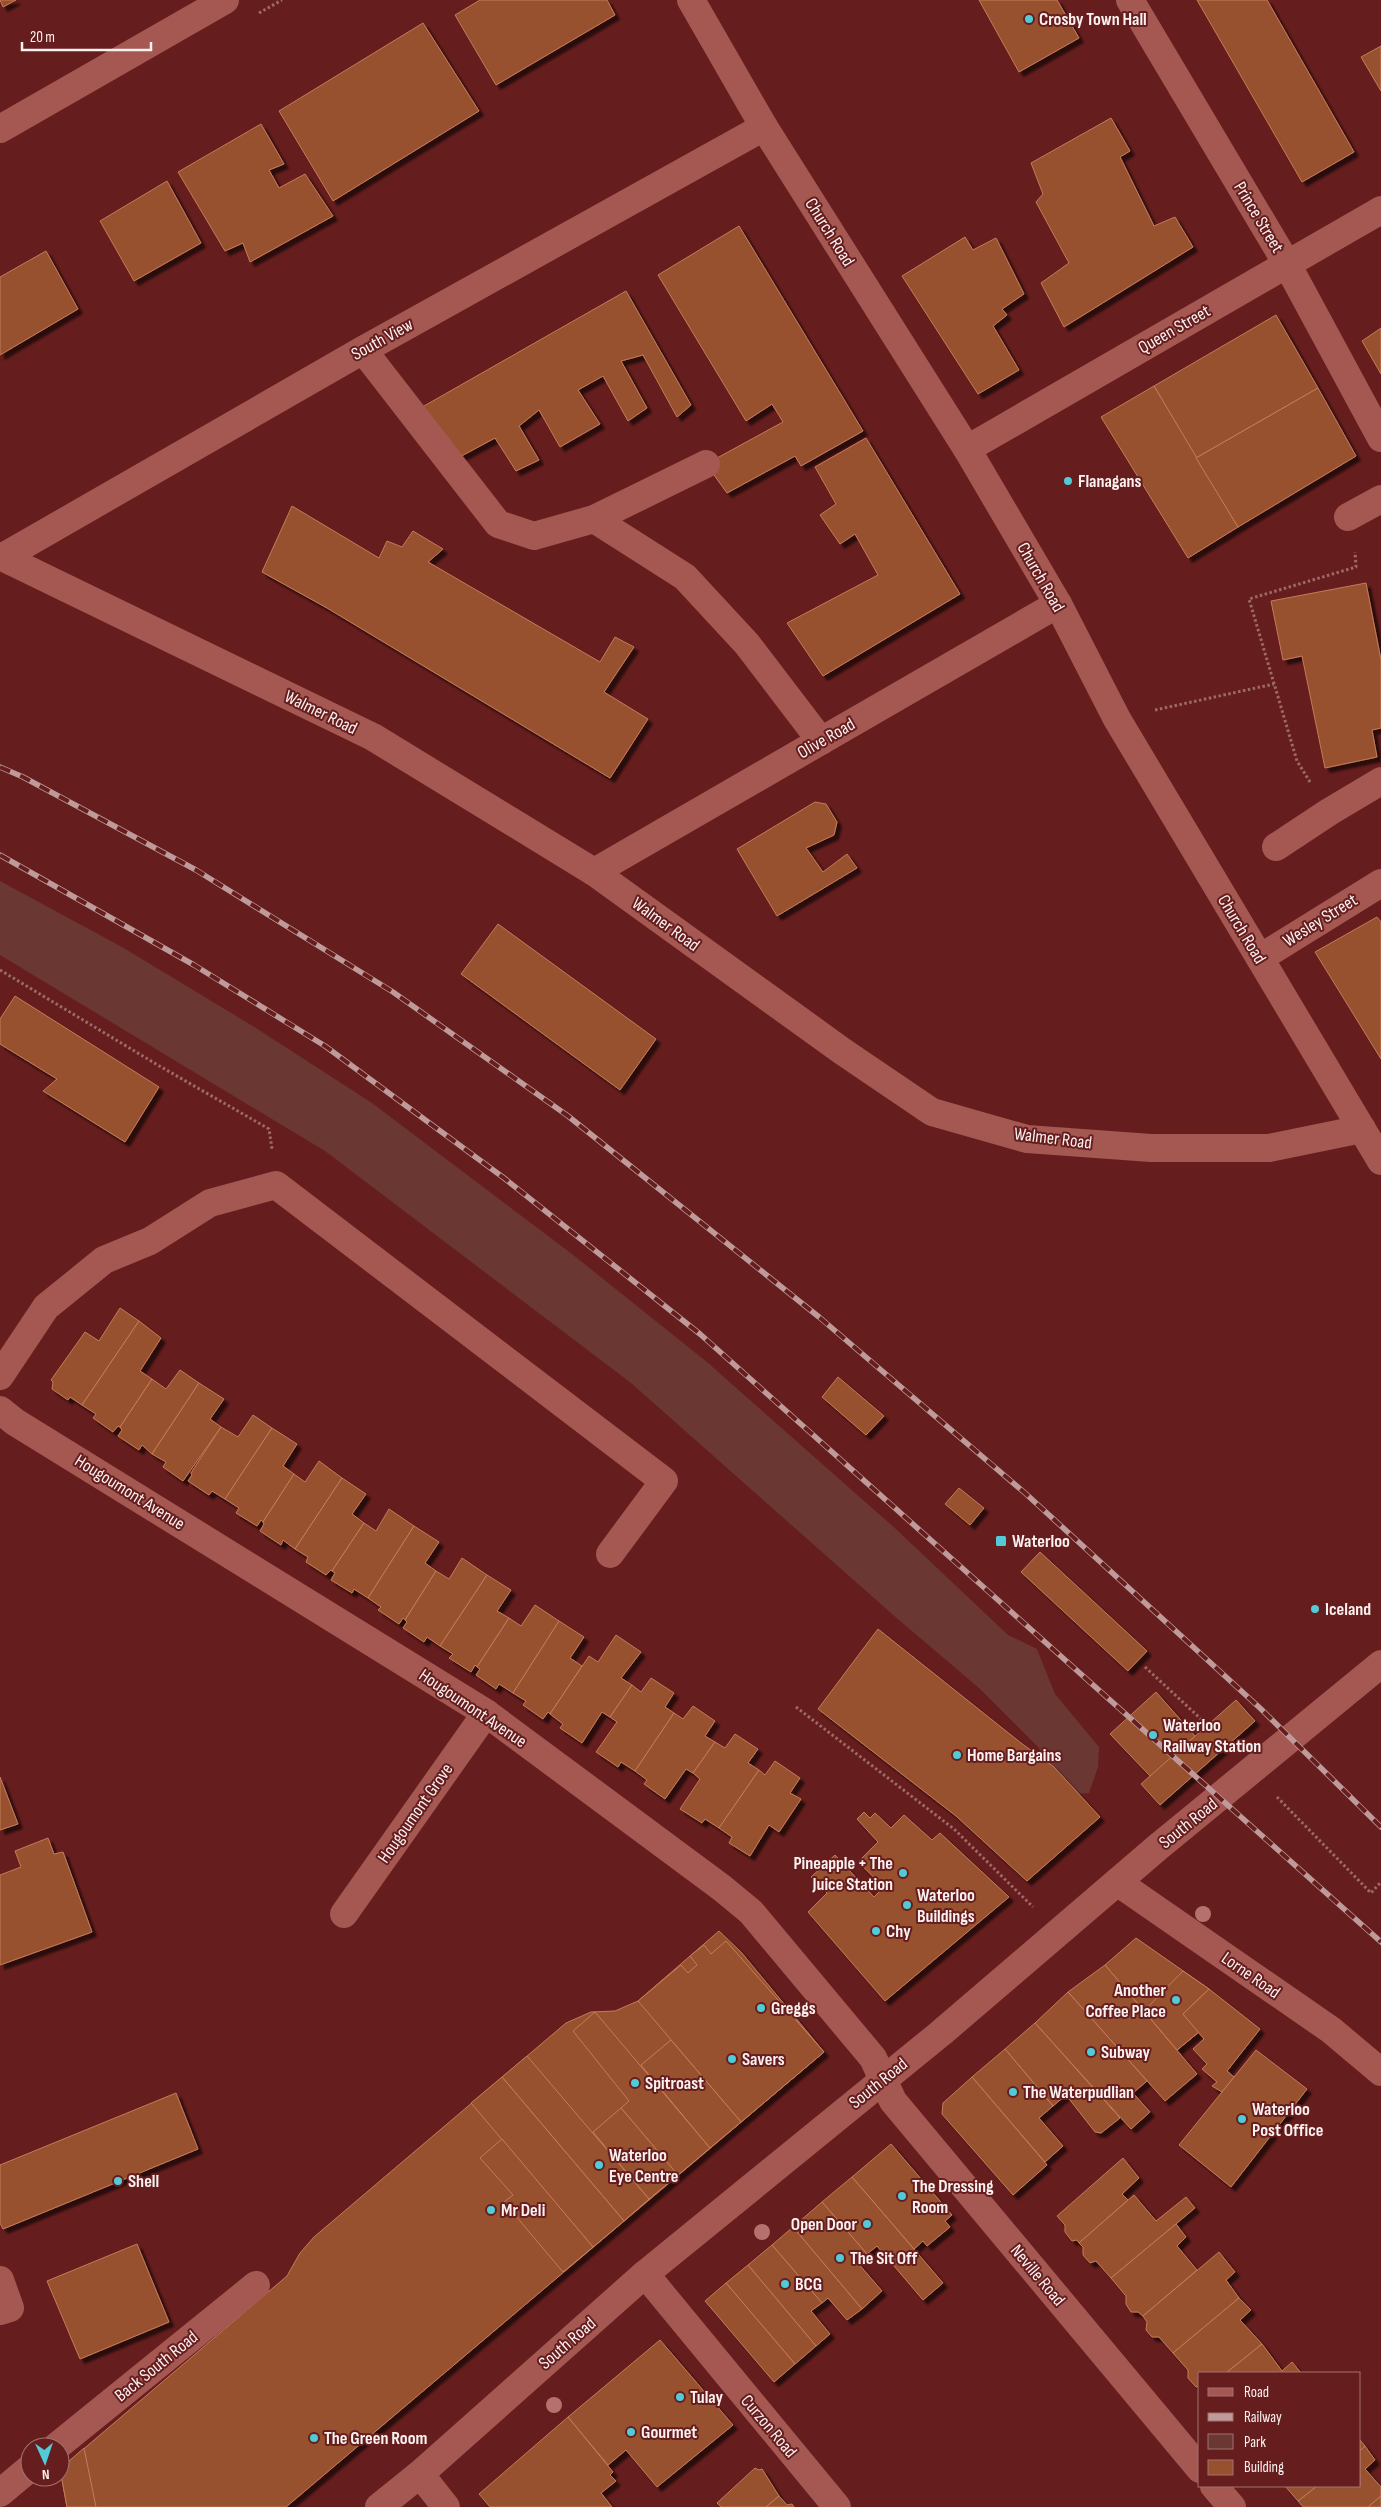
<svg xmlns="http://www.w3.org/2000/svg" width="1381" height="2507" font-family="'Sofia Sans Condensed',sans-serif">
<style>
.green{fill:#6a3733}
.building{fill:#97512f;stroke:#c67b59;filter:url(#shadow)}
.lines{fill:none;stroke-linecap:round;stroke-linejoin:round}
.path{stroke:#9c6a69;stroke-width:3;stroke-dasharray:2.5 2.5;stroke-linecap:butt}
.minor{stroke:#a55752;stroke-width:28}
.rail-casing{stroke:#be9b9a;stroke-width:5.5}
.rail{stroke:#661d1d;stroke-width:4;stroke-dasharray:11;stroke-linecap:butt}
.tree{fill:#b5716d}
.poi-dot{fill:#52cbd8;stroke:#661d1d;stroke-width:2}
.labels{text-anchor:middle;stroke-width:4;stroke-linejoin:round;paint-order:stroke}
.poi-label{font-size:18px;font-weight:bold;fill:#faf1f0;stroke:#661d1d;text-anchor:start}
.street-label{font-size:18px;fill:#faf1f0;stroke:#661d1d}
</style>
<defs>
<filter id="shadow"><feDropShadow dx="4.5" dy="4.5" stdDeviation="1" flood-color="#0009"/></filter>
</defs>
<rect width="100%" height="100%" fill="#661d1d"/>
<polygon class="green" points="0,881 122,947 256,1028 372,1103 572,1254 707,1362 897,1530 1008,1635 1037,1649 1055,1694 1099,1747 1098,1767 1089,1793 1064,1795 1038,1747 980,1689 892,1614 631,1383 325,1151 0,955"/>
<g class="building">
<polygon points="0,0 16,0 3,7"/>
<polygon points="480,0 607,0 615,15 496,85 455,15"/>
<polygon points="979,0 1057,0 1079,38 1019,72"/>
<polygon points="1197,0 1267,0 1354,152 1302,182"/>
<polygon points="423,23 479,111 333,201 279,111"/>
<polygon points="1381,46 1381,91 1361,57"/>
<polygon points="1111,118 1130,151 1120,157 1154,226 1175,217 1193,247 1064,327 1041,283 1069,263 1036,202 1043,194 1031,163"/>
<polygon points="261,124 284,164 269,170 279,188 305,174 333,216 250,262 243,243 225,251 178,172"/>
<polygon points="167,181 201,243 134,281 100,221"/>
<polygon points="739,226 863,431 801,466 795,456 727,493 706,464 783,422 772,404 746,421 658,275"/>
<polygon points="965,237 973,250 996,238 1024,294 1002,309 1007,315 993,326 1019,370 978,394 902,276"/>
<polygon points="46,251 78,309 0,355 0,277"/>
<polygon points="626,291 691,405 677,417 643,355 621,361 647,408 628,421 603,376 578,390 600,424 560,447 539,410 519,426 539,460 516,471 495,438 454,460 417,410"/>
<polygon points="1276,315 1318,388 1196,458 1154,386"/>
<polygon points="1381,328 1381,374 1362,341"/>
<polygon points="1154,386 1238,527 1188,558 1101,417"/>
<polygon points="1318,388 1356,456 1238,527 1196,458"/>
<polygon points="866,438 960,594 823,676 787,623 878,575 855,534 840,544 820,515 836,504 815,467"/>
<polygon points="292,506 379,558 387,541 402,547 413,531 443,549 428,562 600,662 615,637 634,647 604,692 648,719 610,778 327,608 262,572"/>
<polygon points="1366,583 1381,660 1381,728 1372,730 1377,757 1325,768 1302,656 1283,660 1271,601"/>
<polygon points="815,802 826,804 837,822 834,835 806,848 823,872 847,854 857,868 777,916 737,849"/>
<polygon points="1377,917 1381,922 1381,1059 1315,952"/>
<polygon points="498,924 656,1039 620,1090 461,974"/>
<polygon points="15,996 159,1087 125,1142 43,1091 57,1079 0,1044 0,1019"/>
<polygon points="120,1308 139,1321 82,1405 70,1397 68,1400 52,1389 53,1382 51,1380 85,1332 99,1341"/>
<polygon points="139,1321 161,1338 140,1371 152,1379 120,1427 118,1426 113,1432 93,1418 96,1414 82,1405"/>
<polygon points="180,1370 199,1383 152,1454 142,1445 139,1450 118,1436 122,1430 120,1427 152,1379 166,1389"/>
<polygon points="838,1377 884,1416 866,1435 822,1397"/>
<polygon points="199,1383 224,1399 210,1419 221,1427 183,1481 163,1467 166,1462 152,1454"/>
<polygon points="253,1415 272,1428 225,1499 212,1491 209,1495 188,1481 192,1475 191,1473 221,1427 238,1437"/>
<polygon points="272,1428 297,1444 283,1466 294,1474 263,1522 261,1520 257,1526 236,1513 239,1508 225,1499"/>
<polygon points="319,1461 342,1478 295,1549 283,1540 281,1545 260,1531 264,1524 263,1522 294,1474 305,1482"/>
<polygon points="342,1478 366,1494 352,1514 364,1523 332,1571 331,1570 326,1575 306,1562 308,1557 295,1549"/>
<polygon points="959,1488 984,1508 970,1525 945,1504"/>
<polygon points="389,1509 414,1526 368,1598 354,1589 352,1593 331,1580 335,1573 332,1571 364,1523 376,1531"/>
<polygon points="414,1526 439,1542 425,1563 436,1571 405,1620 403,1618 399,1624 378,1610 381,1607 368,1598"/>
<polygon points="1040,1552 1147,1651 1128,1671 1021,1572"/>
<polygon points="462,1558 487,1575 440,1646 427,1637 424,1642 403,1628 407,1622 405,1620 436,1571 449,1579"/>
<polygon points="487,1575 511,1590 497,1611 509,1618 477,1667 475,1665 471,1672 449,1658 453,1654 440,1646"/>
<polygon points="535,1605 559,1621 513,1693 499,1684 496,1689 476,1675 480,1669 477,1667 509,1618 521,1626"/>
<polygon points="559,1621 584,1637 570,1658 582,1666 550,1714 548,1712 543,1719 523,1705 526,1701 513,1693"/>
<polygon points="878,1629 1021,1743 1054,1767 1100,1817 1027,1881 956,1816 818,1709"/>
<polygon points="616,1635 641,1652 621,1678 632,1685 610,1717 602,1712 582,1743 560,1728 563,1724 550,1714 589,1656 598,1662"/>
<polygon points="651,1678 674,1693 665,1707 674,1713 635,1771 621,1762 618,1767 596,1752 617,1722 610,1717 632,1685 641,1692"/>
<polygon points="1156,1692 1195,1736 1151,1777 1110,1734"/>
<polygon points="1236,1700 1255,1721 1160,1805 1141,1784"/>
<polygon points="693,1706 715,1721 705,1736 715,1742 693,1773 686,1769 665,1799 644,1784 647,1780 635,1771 674,1713 683,1719"/>
<polygon points="735,1734 758,1749 748,1763 759,1770 719,1828 705,1819 702,1823 680,1809 700,1779 693,1773 715,1742 725,1748"/>
<polygon points="775,1761 800,1778 790,1793 801,1799 779,1832 769,1825 750,1856 729,1843 732,1837 719,1828 759,1770 765,1775"/>
<polygon points="0,1777 18,1824 0,1830"/>
<polygon points="864,1812 870,1818 875,1813 891,1828 904,1815 932,1840 940,1833 1009,1897 885,2001 808,1912 827,1893 811,1877 835,1855 874,1897 884,1887 858,1862 878,1842 857,1819"/>
<polygon points="48,1838 54,1854 63,1852 92,1932 0,1965 0,1875 21,1867 15,1851"/>
<polygon points="719,1931 741,1952 824,2052 286,2507 67,2507 60,2469 287,2276 300,2253 314,2237 566,2023 591,2012 615,2011 638,2001"/>
<polygon points="1136,1938 1209,1989 1183,2014 1199,2032 1177,2050 1105,1965"/>
<polygon points="726,1941 824,2052 741,2122 638,2001 681,1965 688,1973 697,1965 690,1956 704,1945 711,1954"/>
<polygon points="1105,1965 1197,2074 1165,2101 1068,1992"/>
<polygon points="1183,1971 1209,1989 1183,2014 1199,2032 1177,2050 1144,2011"/>
<polygon points="1209,1989 1260,2029 1227,2071 1234,2077 1222,2092 1212,2086 1217,2082 1202,2069 1207,2064 1193,2049 1204,2039 1183,2014"/>
<polygon points="1068,1992 1147,2081 1133,2093 1150,2112 1131,2129 1035,2023"/>
<polygon points="595,2012 710,2148 678,2175 621,2108 629,2101 573,2031"/>
<polygon points="1035,2023 1120,2118 1101,2133 1095,2132 1066,2095 1053,2106 1005,2049"/>
<polygon points="671,2040 741,2122 710,2148 641,2065"/>
<polygon points="1005,2049 1053,2106 1039,2118 1063,2146 1045,2162 972,2077"/>
<polygon points="1256,2050 1307,2089 1231,2187 1179,2145"/>
<polygon points="527,2056 649,2199 624,2221 502,2077"/>
<polygon points="502,2077 624,2221 593,2247 471,2103"/>
<polygon points="972,2077 1047,2165 1013,2195 942,2114 943,2103"/>
<polygon points="176,2093 198,2149 3,2229 0,2223 0,2165"/>
<polygon points="621,2108 678,2175 649,2199 593,2132"/>
<polygon points="502,2139 593,2247 563,2272 504,2202 513,2195 480,2158"/>
<polygon points="891,2144 952,2215 945,2221 950,2227 927,2246 923,2241 914,2249 852,2177"/>
<polygon points="1123,2158 1139,2178 1122,2194 1128,2200 1079,2243 1077,2240 1072,2241 1065,2232 1065,2225 1057,2216"/>
<polygon points="852,2177 943,2283 923,2300 877,2246 867,2254 822,2202"/>
<polygon points="1134,2195 1156,2221 1186,2197 1195,2208 1111,2278 1096,2261 1090,2263 1083,2255 1083,2247 1079,2243"/>
<polygon points="822,2202 867,2254 857,2262 882,2291 862,2309 793,2227"/>
<polygon points="1176,2224 1186,2237 1177,2246 1197,2270 1143,2316 1138,2312 1131,2312 1126,2304 1126,2296 1111,2278"/>
<polygon points="793,2227 862,2309 847,2320 828,2298 822,2303 772,2245"/>
<polygon points="137,2244 169,2322 80,2359 47,2281"/>
<polygon points="772,2245 822,2303 811,2311 830,2334 816,2346 748,2265"/>
<polygon points="1219,2252 1235,2272 1226,2280 1239,2298 1173,2353 1159,2337 1152,2337 1146,2330 1147,2322 1143,2316"/>
<polygon points="748,2265 816,2346 795,2364 726,2283"/>
<polygon points="726,2283 795,2364 774,2382 705,2301"/>
<polygon points="1239,2298 1251,2310 1240,2320 1262,2344 1226,2373 1200,2373 1200,2386 1196,2387 1188,2378 1188,2370 1173,2353"/>
<polygon points="660,2340 733,2425 657,2487 626,2450 608,2465 568,2417"/>
<polygon points="1262,2344 1282,2371 1292,2362 1301,2373 1226,2373"/>
<polygon points="568,2417 613,2472 610,2475 616,2481 601,2493 612,2507 490,2507 479,2494"/>
<polygon points="1360,2440 1365,2446 1360,2451"/>
<polygon points="1365,2446 1375,2460 1365,2469 1381,2487 1381,2496 1368,2507 1303,2507 1298,2501 1317,2486 1360,2486 1360,2451"/>
<polygon points="84,2448 96,2507 67,2507 60,2469"/>
<polygon points="755,2468 759,2470 762,2469 779,2496 766,2507 721,2507 717,2503"/>
<polygon points="1285,2486 1317,2486 1298,2501"/>
<polygon points="779,2496 787,2505 792,2504 794,2507 766,2507"/>
<polygon points="1381,2496 1381,2507 1368,2507"/>
</g>
<g class="lines">
<g class="path">
<polyline points="259,13 282,0"/>
<polyline points="1155,710 1274,684"/>
<polyline points="1310,782 1297,761 1249,599 1356,567 1355,552"/>
<polyline points="0,970 156,1064 269,1129 272,1149"/>
<polyline points="1145,1667 1201,1719"/>
<polyline points="796,1707 954,1829 1033,1907"/>
<polyline points="1277,1797 1371,1893 1381,1882"/>
</g>
<g class="minor">
<polyline points="691,0 764,127 967,449 1058,604 1117,719 1381,1161"/>
<polyline points="1130,0 1287,264 1381,438"/>
<polyline points="0,129 225,0"/>
<polyline points="363,350 498,524 534,536 594,519 706,464"/>
<polyline points="967,449 1381,210"/>
<polyline points="1348,517 1381,499"/>
<polyline points="594,519 685,577 747,644 821,741"/>
<polyline points="0,556 373,737 594,872 842,1051 932,1112 1027,1139 1151,1148 1269,1148 1362,1129"/>
<polyline points="3,557 363,350 764,127"/>
<polyline points="1276,847 1329,812 1381,781"/>
<polyline points="594,872 1058,604"/>
<polyline points="1260,958 1381,883"/>
<polyline points="0,1376 46,1307 104,1260 150,1241 210,1203 276,1185 664,1481 610,1554"/>
<polyline points="0,1410 15,1422 486,1713 722,1888 751,1912 873,2058 893,2101 1200,2469"/>
<polyline points="1117,1882 1331,2030 1381,2072"/>
<polyline points="344,1914 486,1713"/>
<polyline points="645,2274 837,2507"/>
<polyline points="0,2280 10,2308 0,2311"/>
<polyline points="56,2447 256,2285"/>
<polyline points="420,2474 446,2507"/>
<polyline points="1214,2486 1232,2507"/>
<polyline points="0,2493 30,2468"/>
<polyline points="379,2507 420,2474 645,2274 941,2033 1158,1847 1381,1664"/>
</g>
<defs>
<g id="rail">
<polyline points="0,767 23,777 196,870 393,992 568,1116 819,1317 1025,1493 1261,1709 1381,1827"/>
<polyline points="0,855 194,965 325,1046 504,1178 700,1334 1381,1942"/>
</g>
</defs>
<use href="#rail" class="rail-casing"/>
<use href="#rail" class="rail"/>
</g>
<g class="tree">
<circle cx="1203" cy="1914" r="8"/>
<circle cx="762" cy="2232" r="8"/>
<circle cx="554" cy="2405" r="8"/>
</g>
<g class="poi-dot">
<circle cx="1029" cy="19" r="5"/>
<circle cx="1068" cy="481" r="5"/>
<rect x="995" y="1535" width="12" height="12" rx="2.5"/>
<circle cx="1315" cy="1609" r="5"/>
<circle cx="1153" cy="1735" r="5"/>
<circle cx="957" cy="1755" r="5"/>
<circle cx="903" cy="1873" r="5"/>
<circle cx="907" cy="1905" r="5"/>
<circle cx="876" cy="1931" r="5"/>
<circle cx="1176" cy="2000" r="5"/>
<circle cx="761" cy="2008" r="5"/>
<circle cx="1091" cy="2052" r="5"/>
<circle cx="732" cy="2059" r="5"/>
<circle cx="635" cy="2083" r="5"/>
<circle cx="1013" cy="2092" r="5"/>
<circle cx="1242" cy="2119" r="5"/>
<circle cx="599" cy="2165" r="5"/>
<circle cx="118" cy="2181" r="5"/>
<circle cx="902" cy="2196" r="5"/>
<circle cx="491" cy="2210" r="5"/>
<circle cx="867" cy="2224" r="5"/>
<circle cx="840" cy="2258" r="5"/>
<circle cx="785" cy="2284" r="5"/>
<circle cx="680" cy="2397" r="5"/>
<circle cx="631" cy="2432" r="5"/>
<circle cx="314" cy="2438" r="5"/>
</g>
<g class="labels">
<g class="poi-label">
<text x="1039" y="25">Crosby Town Hall</text>
<text x="1078" y="487">Flanagans</text>
<text x="1012" y="1547">Waterloo</text>
<text x="1325" y="1615">Iceland</text>
<text x="1163" y="1731">Waterloo<tspan x="1163" dy="21">Railway Station</tspan></text>
<text x="967" y="1761">Home Bargains</text>
<text x="893" y="1869" text-anchor="end">Pineapple + The<tspan x="893" dy="21">Juice Station</tspan></text>
<text x="917" y="1901">Waterloo<tspan x="917" dy="21">Buildings</tspan></text>
<text x="886" y="1937">Chy</text>
<text x="1166" y="1996" text-anchor="end">Another<tspan x="1166" dy="21">Coffee Place</tspan></text>
<text x="771" y="2014">Greggs</text>
<text x="1101" y="2058">Subway</text>
<text x="742" y="2065">Savers</text>
<text x="645" y="2089">Spitroast</text>
<text x="1023" y="2098">The Waterpudlian</text>
<text x="1252" y="2115">Waterloo<tspan x="1252" dy="21">Post Office</tspan></text>
<text x="609" y="2161">Waterloo<tspan x="609" dy="21">Eye Centre</tspan></text>
<text x="128" y="2187">Shell</text>
<text x="912" y="2192">The Dressing<tspan x="912" dy="21">Room</tspan></text>
<text x="501" y="2216">Mr Deli</text>
<text x="857" y="2230" text-anchor="end">Open Door</text>
<text x="850" y="2264">The Sit Off</text>
<text x="795" y="2290">BCG</text>
<text x="690" y="2403">Tulay</text>
<text x="641" y="2438">Gourmet</text>
<text x="324" y="2444">The Green Room</text>
</g>
<g class="street-label">
<text transform="translate(1259 217) rotate(59)" y="6">Prince Street</text>
<text transform="translate(830 232) rotate(58)" y="6">Church Road</text>
<text transform="translate(1174 329) rotate(-30)" y="6">Queen Street</text>
<text transform="translate(382 339) rotate(-29)" y="6">South View</text>
<text transform="translate(1041 577) rotate(60)" y="6">Church Road</text>
<text transform="translate(321 712) rotate(26)" y="6">Walmer Road</text>
<text transform="translate(826 738) rotate(-30)" y="6">Olive Road</text>
<text transform="translate(1320 920) rotate(-32)" y="6">Wesley Street</text>
<text transform="translate(666 924) rotate(36)" y="6">Walmer Road</text>
<text transform="translate(1242 929) rotate(59)" y="6">Church Road</text>
<text transform="translate(1053 1138) rotate(7)" y="6">Walmer Road</text>
<text transform="translate(130 1492) rotate(32)" y="6">Hougoumont Avenue</text>
<text transform="translate(473 1708) rotate(34)" y="6">Hougoumont Avenue</text>
<text transform="translate(415 1813) rotate(-55)" y="6">Hougoumont Grove</text>
<text transform="translate(1188 1823) rotate(-39)" y="6">South Road</text>
<text transform="translate(1251 1975) rotate(35)" y="6">Lorne Road</text>
<text transform="translate(878 2083) rotate(-39)" y="6">South Road</text>
<text transform="translate(1038 2275) rotate(50)" y="6">Neville Road</text>
<text transform="translate(567 2343) rotate(-41)" y="6">South Road</text>
<text transform="translate(156 2366) rotate(-39)" y="6">Back South Road</text>
<text transform="translate(769 2426) rotate(50)" y="6">Curzon Road</text>
</g>
</g>
<rect x="1198" y="2372" width="162" height="115" fill="#661d1d" stroke="#a17271"/>
<rect x="1208" y="2388" width="25" height="8" fill="#a55752" stroke="#a17271"/>
<text x="1244" y="2397" font-size="15" fill="#faf1f0">Road</text>
<rect x="1208" y="2413" width="25" height="8" fill="#be9b9a" stroke="#a17271"/>
<text x="1244" y="2422" font-size="15" fill="#faf1f0">Railway</text>
<rect x="1208" y="2434" width="25" height="15" fill="#6a3733" stroke="#a17271"/>
<text x="1244" y="2447" font-size="15" fill="#faf1f0">Park</text>
<rect x="1208" y="2460" width="25" height="15" fill="#97512f" stroke="#a17271"/>
<text x="1244" y="2472" font-size="15" fill="#faf1f0">Building</text>
<g transform="translate(45 2462) rotate(177)"><circle r="24" fill="#661d1d" stroke="#a17271"/>
<path d="M0-4L9 19L0 12L-9 19Z" fill="#52cbd8"/>
<text y="-8" font-size="14" font-weight="bold" text-anchor="middle" fill="#faf1f0">N</text>
</g>
<path d="M22 42v8h129v-8" fill="none" stroke="#faf1f0" stroke-width="2.5"/>
<text x="30" y="42" font-size="15" fill="#faf1f0" stroke="#661d1d" stroke-width="4" paint-order="stroke">20 m</text>
</svg>
